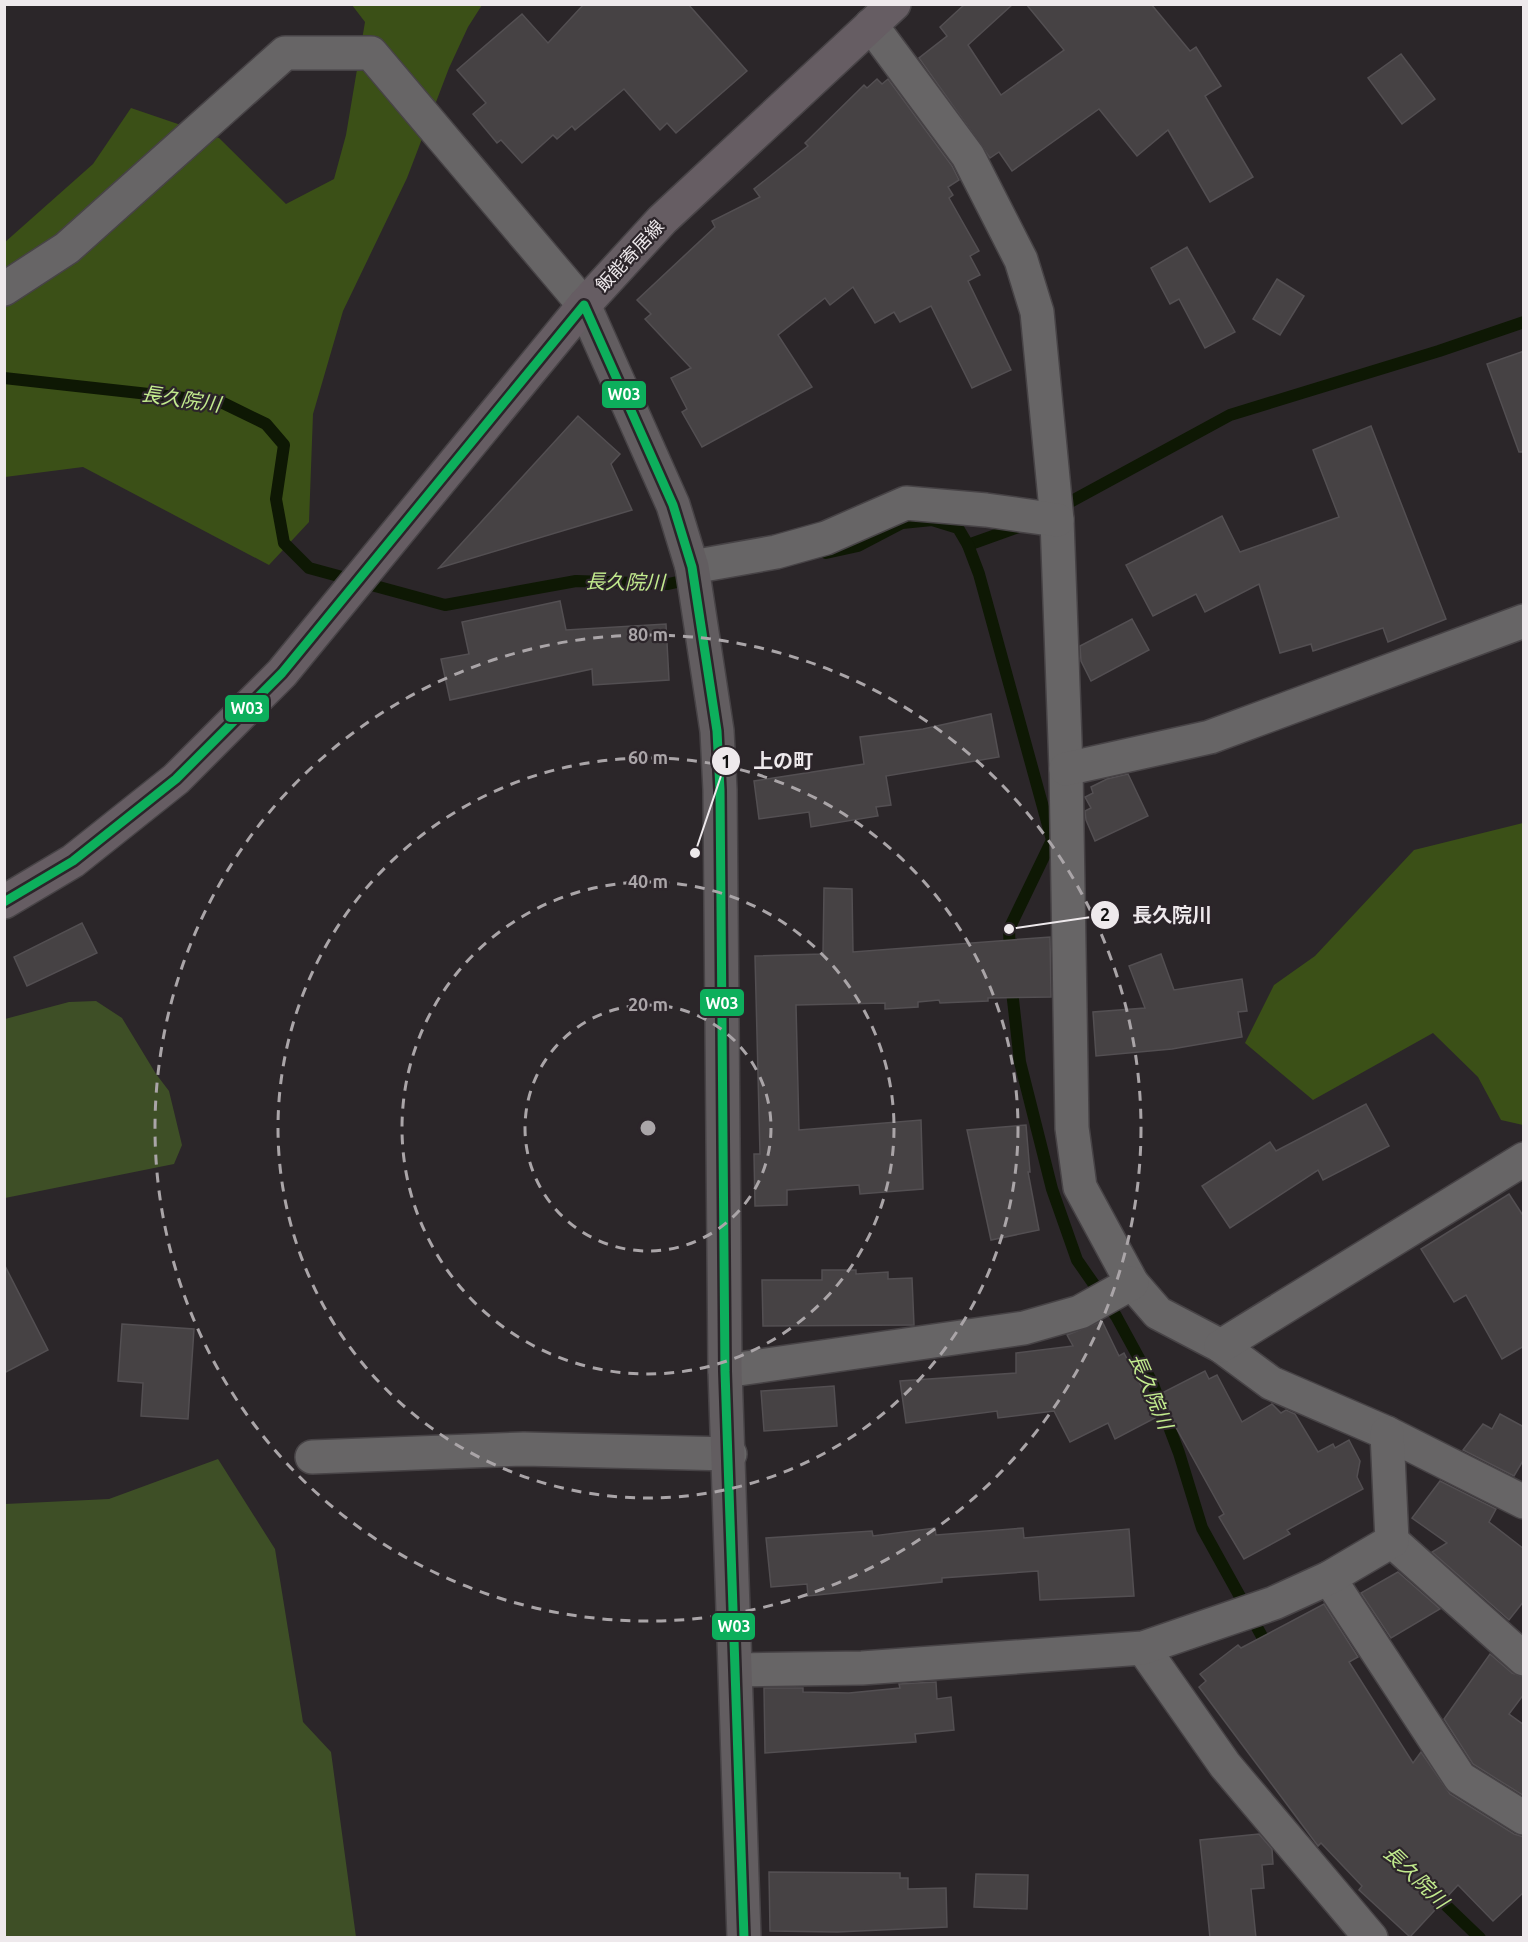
<svg xmlns="http://www.w3.org/2000/svg" width="1528" height="1942" font-family="Ubuntu,'Noto Sans JP',sans-serif">
<style>
.green{fill:#3e4f26}
.forest{fill:#3b5017}
.lines{fill:none;stroke-linecap:round;stroke-linejoin:round}
.stream{stroke:#0e1804;stroke-width:12}
.building{fill:#464244;stroke:#534f52;stroke-width:1.5}
.minor-casing{stroke:#474346;stroke-width:36}
.secondary-casing{stroke:#474346;stroke-width:36}
.primary-casing{stroke:#474346;stroke-width:36}
.minor{stroke:#676566;stroke-width:33}
.secondary{stroke:#625d60;stroke-width:33}
.primary{stroke:#665d63;stroke-width:33}
.bus-1-casing{stroke:#2c252a;stroke-width:14}
.bus-1{stroke:#0daf5c;stroke-width:9}
.ring{fill:none;stroke:#aaa5a8;stroke-width:3;stroke-dasharray:10 8}
.labels{text-anchor:middle;stroke-width:4.5;stroke-linejoin:round;paint-order:stroke}
.street-label{font-size:18px;fill:#eee9ec;stroke:#2c252a}
.water-label{font-size:20px;font-style:italic;fill:#c2eb8e;stroke:#2c252a}
.centre{fill:#aaa5a8;stroke:#2c252a;stroke-width:3}
.ring-label{font-size:18px;text-anchor:middle;font-weight:bold;fill:#aaa5a8;stroke:#2c252a;stroke-width:4.5;stroke-linejoin:round;paint-order:stroke}
.leader{fill:none;stroke:#eee9ec;stroke-width:2}
.callout-dot{fill:#eee9ec;stroke:#2c252a;stroke-width:2}
.mark-label{font-size:18px;text-anchor:middle;font-weight:bold;fill:#111}
.callout-label{font-size:20px;text-anchor:middle;font-weight:bold;fill:#eee9ec;stroke:#2c252a;stroke-width:4.5;stroke-linejoin:round;paint-order:stroke}
.line-badge{stroke:#2c252a;stroke-width:2}
.badge-label{font-size:16px;text-anchor:middle;font-weight:bold;fill:#fff}
</style>
<rect width="100%" height="100%" fill="#2b2629"/>
<g class="green">
<polygon points="96,1001 122,1018 156,1074 169,1091 182,1145 174,1164 5,1198 5,1019 69,1002"/>
<polygon points="218,1459 275,1549 303,1722 331,1752 356,1937 5,1937 5,1504 109,1499"/>
</g>
<g class="forest">
<polygon points="352,5 482,5 468,27 449,68 407,178 343,311 313,414 309,522 269,565 83,467 5,477 4,243 93,164 131,108 219,138 286,204 334,179 346,135 365,22"/>
<polygon points="1523,823 1523,1125 1501,1120 1478,1077 1433,1033 1313,1100 1245,1043 1274,985 1315,956 1414,850"/>
</g>
<g class="lines">
<g class="stream">
<polyline points="4,378 221,402 266,424 284,445 276,499 284,543 309,568 445,605 576,581 668,584 691,579"/>
<polyline points="1059,508 1230,415 1439,351 1524,322"/>
<polyline points="968,545 1027,524"/>
<polyline points="826,553 858,546 902,523 932,520 958,528 968,545 979,574 1052,840 1009,929 1010,955"/>
<polyline points="1011,982 1020,1062 1052,1189 1077,1260 1116,1316 1152,1382 1179,1453 1202,1528 1269,1649"/>
<polyline points="1431,1891 1480,1938"/>
</g>
</g>
<g class="building">
<polygon points="584,4 688,4 747,71 676,133 667,123 660,130 624,89 575,130 572,126 557,139 553,135 522,163 501,140 497,143 473,114 486,103 457,70 522,14 548,43"/>
<polygon points="965,4 1013,4 968,45 1001,95 1064,50 1026,4 1151,4 1190,51 1196,47 1221,86 1205,96 1253,177 1210,202 1168,130 1137,156 1099,109 1012,171 999,152 990,158 919,58 947,36 940,27"/>
<polygon points="1401,54 1435,99 1402,124 1368,78"/>
<polygon points="877,79 882,84 888,79 952,166 959,180 948,187 953,195 949,198 979,251 970,256 980,275 968,281 1011,370 972,388 931,306 900,322 894,312 875,323 853,287 830,305 825,298 778,335 812,387 702,447 682,412 687,409 671,378 691,368 645,319 651,314 637,300 715,227 712,221 760,197 754,189 808,146 805,143 864,85 867,88"/>
<polygon points="1187,247 1235,332 1205,348 1179,299 1170,304 1151,268"/>
<polygon points="1277,279 1304,296 1280,335 1253,319"/>
<polygon points="1524,351 1524,452 1519,452 1487,364"/>
<polygon points="578,416 620,454 611,464 632,510 439,568"/>
<polygon points="1371,426 1446,619 1388,642 1383,628 1313,651 1311,644 1280,653 1259,584 1205,612 1196,594 1153,616 1126,565 1222,516 1240,552 1339,517 1313,450"/>
<polygon points="560,601 566,630 666,624 669,680 593,685 592,669 450,700 441,659 469,654 462,622"/>
<polygon points="1132,619 1149,650 1091,681 1081,661 1080,646"/>
<polygon points="991,714 999,757 886,776 891,805 876,807 878,816 811,827 809,812 759,819 754,781 864,764 860,737 923,729"/>
<polygon points="1128,774 1148,816 1095,841 1086,820 1085,811 1091,808 1085,797 1093,793 1091,787 1107,779"/>
<polygon points="824,888 852,889 853,952 1050,937 1051,997 988,998 988,1001 940,1003 939,1000 918,1002 918,1007 885,1009 885,1003 796,1005 799,1130 921,1120 923,1189 860,1194 859,1185 787,1190 787,1205 755,1206 754,1154 760,1154 755,956 823,954"/>
<polygon points="82,923 97,953 27,986 14,957"/>
<polygon points="1161,954 1174,990 1242,979 1247,1011 1238,1012 1242,1037 1172,1049 1096,1056 1093,1012 1145,1008 1129,966"/>
<polygon points="1366,1104 1389,1146 1323,1180 1318,1170 1230,1228 1202,1186 1270,1142 1276,1151"/>
<polygon points="1026,1125 1030,1172 1028,1172 1039,1230 991,1240 967,1130"/>
<polygon points="1509,1194 1524,1217 1524,1346 1502,1359 1466,1295 1454,1302 1421,1249"/>
<polygon points="4,1264 48,1350 4,1373"/>
<polygon points="822,1270 856,1270 856,1274 888,1272 888,1279 912,1278 914,1325 763,1326 762,1280 822,1280"/>
<polygon points="1102,1321 1119,1356 1124,1353 1157,1417 1115,1439 1108,1423 1070,1442 1054,1411 998,1418 997,1411 906,1423 900,1381 1016,1373 1016,1353 1073,1346 1067,1335"/>
<polygon points="122,1324 194,1329 188,1419 141,1416 143,1383 118,1381"/>
<polygon points="1205,1371 1209,1379 1217,1375 1242,1422 1272,1404 1281,1413 1286,1410 1295,1414 1318,1452 1333,1444 1335,1448 1349,1440 1360,1461 1357,1477 1363,1489 1287,1530 1290,1534 1244,1559 1219,1517 1224,1514 1158,1395"/>
<polygon points="834,1386 837,1426 764,1431 761,1391"/>
<polygon points="1500,1414 1524,1427 1524,1459 1514,1476 1463,1450 1483,1424 1492,1429"/>
<polygon points="1440,1481 1496,1509 1489,1522 1524,1549 1524,1601 1509,1620 1432,1552 1447,1543 1412,1518"/>
<polygon points="935,1528 936,1535 1023,1528 1024,1538 1129,1529 1134,1596 1040,1600 1038,1571 942,1578 942,1582 808,1596 807,1584 771,1587 766,1538 872,1531 873,1536"/>
<polygon points="1398,1572 1440,1609 1391,1638 1361,1593"/>
<polygon points="1324,1604 1358,1657 1349,1662 1413,1763 1421,1752 1450,1794 1514,1834 1524,1837 1524,1892 1493,1921 1458,1885 1410,1937 1359,1890 1362,1886 1321,1843 1318,1846 1199,1687 1206,1681 1200,1674 1238,1645 1241,1648"/>
<polygon points="1490,1654 1512,1673 1524,1677 1524,1694 1509,1714 1524,1725 1524,1796 1473,1764 1444,1719"/>
<polygon points="936,1682 937,1699 951,1697 954,1730 915,1734 916,1742 765,1753 764,1688 803,1688 803,1692 849,1693 900,1688 899,1684"/>
<polygon points="1259,1834 1272,1849 1273,1864 1262,1865 1264,1888 1251,1889 1256,1938 1210,1938 1200,1840"/>
<polygon points="769,1872 900,1873 900,1878 908,1878 908,1889 946,1888 947,1927 837,1932 770,1931"/>
<polygon points="976,1874 1028,1875 1027,1909 974,1907"/>
</g>
<g class="lines">
<defs>
<g id="minor">
<polyline points="871,25 968,156 1021,260 1037,312 1057,520 1066,769 1072,1128 1080,1187 1132,1283 1158,1313 1221,1346 1271,1383 1387,1433 1524,1502"/>
<polyline points="4,289 67,248 285,53 371,53 584,305"/>
<polyline points="692,567 776,552 826,538 906,503 986,510 1057,520"/>
<polyline points="1066,769 1210,737 1524,621"/>
<polyline points="1221,1346 1524,1159"/>
<polyline points="725,1371 1024,1328 1080,1312 1132,1283"/>
<polyline points="312,1457 524,1449 730,1454"/>
<polyline points="1392,1541 1524,1659"/>
<polyline points="1329,1578 1460,1778 1524,1818"/>
<polyline points="1143,1648 1225,1765 1371,1938"/>
<polyline points="737,1670 862,1668 1143,1648 1274,1603 1329,1578 1392,1541 1387,1433"/>
</g>
<polyline id="secondary" points="584,305 673,505 692,567 717,731 720,790 725,1371 744,1938"/>
<polyline id="primary" points="4,902 73,861 176,779 282,673 584,305 662,220 894,4"/>
</defs>
<use href="#minor" class="minor-casing"/>
<use href="#secondary" class="secondary-casing"/>
<use href="#primary" class="primary-casing"/>
<use href="#minor" class="minor"/>
<use href="#secondary" class="secondary"/>
<use href="#primary" class="primary"/>
<defs>
<polyline id="bus-1" points="4,902 73,861 176,779 282,673 584,305 673,505 692,567 717,731 720,790 725,1371 744,1938"/>
</defs>
<use href="#bus-1" class="bus-1-casing"/>
<use href="#bus-1" class="bus-1"/>
</g>
<g class="ring">
<circle cx="648" cy="1128" r="123"/>
<circle cx="648" cy="1128" r="246"/>
<circle cx="648" cy="1128" r="370"/>
<circle cx="648" cy="1128" r="493"/>
</g>
<g class="labels">
<g class="street-label">
<text transform="translate(630 256) rotate(-47)" y="6">飯能寄居線</text>
</g>
<g class="water-label">
<text transform="translate(181 399) rotate(8)" y="7">長久院川</text>
<text transform="translate(625 582) rotate(1)" y="7">長久院川</text>
<text transform="translate(1151 1391) rotate(67)" y="7">長久院川</text>
<text transform="translate(1416 1877) rotate(44)" y="7">長久院川</text>
</g>
</g>
<circle cx="648" cy="1128" r="9" class="centre"/>
<g class="ring-label">
<text x="648" y="641">80 m</text>
<text x="648" y="764">60 m</text>
<text x="648" y="888">40 m</text>
<text x="648" y="1011">20 m</text>
</g>
<path class="leader" d="M695 853L726 761M1009 929L1105 915"/>
<g class="callout-dot">
<circle cx="695" cy="853" r="6"/>
<circle cx="1009" cy="929" r="6"/>
<circle cx="726" cy="761" r="15"/>
<circle cx="1105" cy="915" r="15"/>
</g>
<g class="mark-label">
<text x="726" y="768">1</text>
<text x="1105" y="921">2</text>
</g>
<g class="callout-label">
<text x="783" y="768">上の町</text>
<text x="1172" y="922">長久院川</text>
</g>
<g class="line-badge">
<rect x="601" y="380" width="46" height="29" rx="6" fill="#0daf5c"/>
<rect x="224" y="694" width="46" height="29" rx="6" fill="#0daf5c"/>
<rect x="699" y="988" width="46" height="29" rx="6" fill="#0daf5c"/>
<rect x="711" y="1612" width="45" height="29" rx="6" fill="#0daf5c"/>
</g>
<g class="badge-label">
<text x="624" y="400">W03</text>
<text x="247" y="714">W03</text>
<text x="722" y="1009">W03</text>
<text x="734" y="1632">W03</text>
</g>
<rect width="1528" height="1942" fill="none" stroke="#eee9ec" stroke-width="12"/>
</svg>
